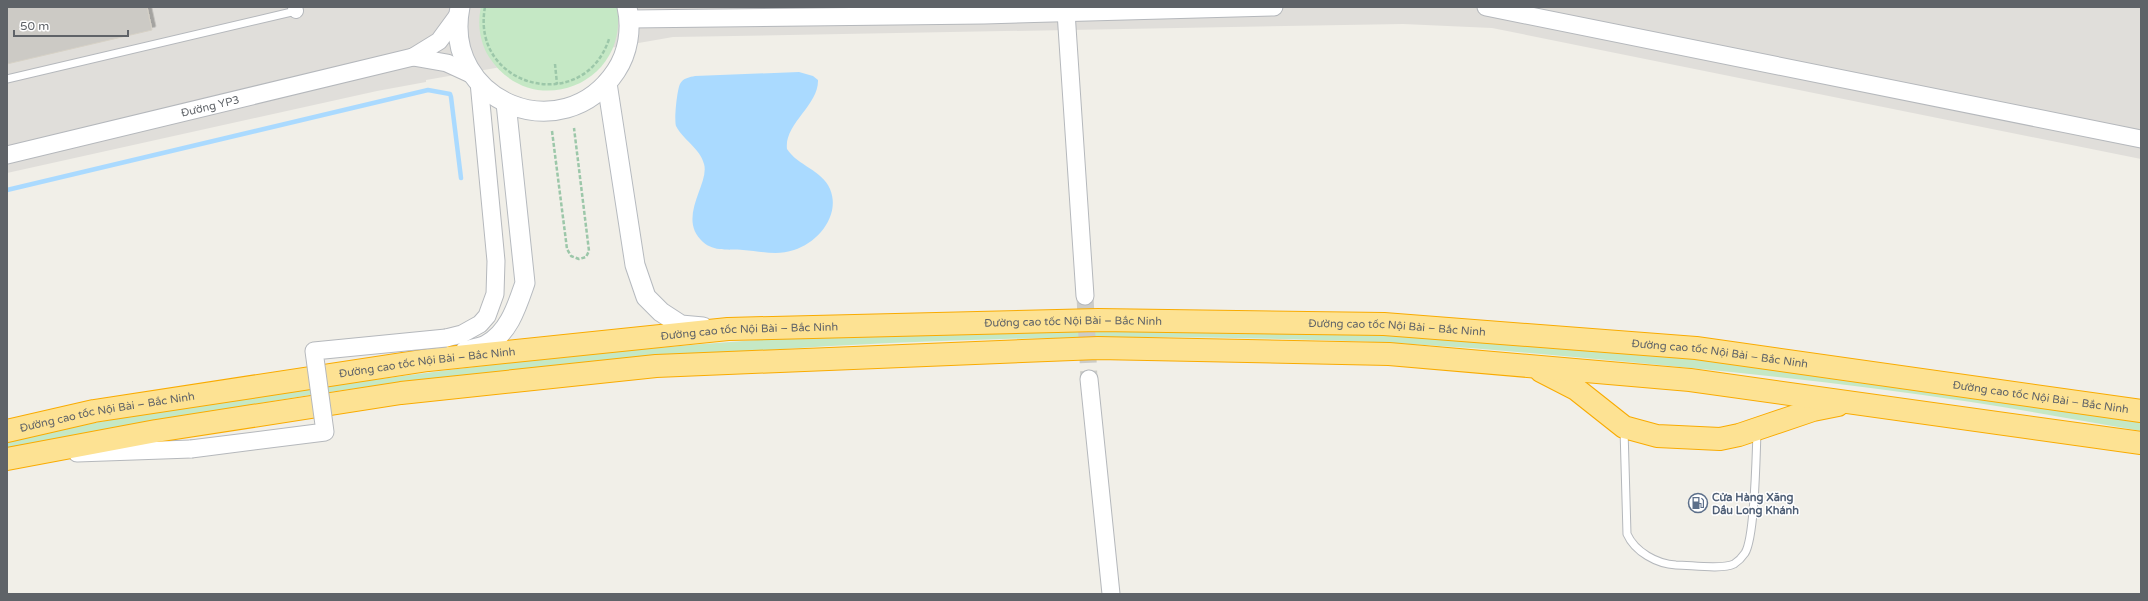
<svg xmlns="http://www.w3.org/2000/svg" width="2148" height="601" font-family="'Varela Round',sans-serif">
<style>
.industrial{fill:#e0deda}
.green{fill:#c5e8c5}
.water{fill:#aadaff}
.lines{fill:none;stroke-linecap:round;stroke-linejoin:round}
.stream{stroke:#aadaff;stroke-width:4.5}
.building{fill:#cccac5;stroke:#d6d1c6;filter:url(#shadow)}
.tertiary-tunnel{stroke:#ccccc8;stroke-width:17;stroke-dasharray:17 8;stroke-linecap:butt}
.service-casing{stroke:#b5b8bc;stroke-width:9}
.minor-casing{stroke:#b5b8bc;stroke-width:16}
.tertiary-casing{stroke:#b5b8bc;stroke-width:19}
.secondary-casing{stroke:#b6babf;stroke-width:21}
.motorway-casing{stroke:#f9ab00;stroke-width:24}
.path{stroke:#9cc7a9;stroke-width:2.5;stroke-dasharray:4 2;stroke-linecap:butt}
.service{stroke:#fff;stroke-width:7}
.minor{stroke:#fff;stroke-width:14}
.tertiary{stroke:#fff;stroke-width:17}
.secondary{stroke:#fff;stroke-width:19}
.motorway{stroke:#fde293;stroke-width:22}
.tertiary-bridge-casing{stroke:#b5b8bc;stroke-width:19;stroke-linecap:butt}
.tertiary-bridge{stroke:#fff;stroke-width:17}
.labels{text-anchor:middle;stroke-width:3;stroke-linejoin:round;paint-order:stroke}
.street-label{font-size:11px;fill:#5f6368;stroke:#fff}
.service-label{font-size:11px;font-weight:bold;fill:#4e5e75;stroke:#fff;text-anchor:start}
</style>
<defs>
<filter id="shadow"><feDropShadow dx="3.5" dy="-3.5" stdDeviation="0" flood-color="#0004"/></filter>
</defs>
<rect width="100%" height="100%" fill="#f1efe8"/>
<polygon class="industrial" points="7,7 2141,7 2141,159 1492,28 1403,24 673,37 426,80 426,82 377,91 7,173"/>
<g class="green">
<path d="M481,7h136c13,77 -85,116 -128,50 -9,-14 -12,-33 -8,-50z"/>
<path d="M1318,330l253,16 189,18 381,57v10c-57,-10 -113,-20 -170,-29 -132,-20 -264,-33 -397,-45 -86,-8 -172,-15 -258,-17 -234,-8 -468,1 -701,22 -78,7 -157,13 -236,23 -125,17 -248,41 -372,64v-10c91,-18 182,-32 274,-46 221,-33 443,-56 666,-62 124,-4 248,0 371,-1z"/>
</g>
<path class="water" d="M799,72l14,4 5,4c1,25 -34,44 -31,69 11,17 35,21 43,40 11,26 -12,54 -36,61 -17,6 -34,1 -51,0 -14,-1 -29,2 -40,-8 -27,-24 7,-58 1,-78 -4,-16 -21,-24 -28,-38 -2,-6 1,-36 4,-42 3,-6 10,-7 15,-8z"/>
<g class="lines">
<polyline class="stream" points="7,190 428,90 450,94 451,97 461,178"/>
</g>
<polygon class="building" points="7,7 147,7 152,30 7,64"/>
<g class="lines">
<polyline class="tertiary-tunnel" points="1085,296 1089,379"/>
<defs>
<g id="service">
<polyline points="7,79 296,11"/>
<path d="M1624,429l3,105c8,18 30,30 49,31 15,0 45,5 58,-1 3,-2 9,-8 11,-11 10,-16 11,-97 12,-121"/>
</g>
<polyline id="minor" points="295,7 296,11"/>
<g id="tertiary">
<polyline points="1486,7 2141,139"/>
<polyline points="1066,12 1085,296"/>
<polyline points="458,15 439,41 413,57 447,63 473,75"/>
<polyline points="629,19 984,15 1274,7"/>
<path id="s1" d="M7,155l406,-98"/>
<polyline points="446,338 462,334 480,324 487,316 495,294 496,261 479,82"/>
<polyline points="1089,379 1111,594"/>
<polyline points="77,453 191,449"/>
</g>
<g id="secondary">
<path d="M460,7c-19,95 103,144 156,64 12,-18 16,-42 11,-64"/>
<polyline points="607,83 635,265 646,297 661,312 681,325 703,327"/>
<path d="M465,351c6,-2 15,-3 21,-6 23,-12 31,-39 39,-62l-19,-180"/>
</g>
<g id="motorway">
<polyline points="1541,371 1576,389 1624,427 1657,436 1720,439 1739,435 1813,410 1838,405"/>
<path id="s2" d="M7,431l87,-20 334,-51 300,-31 370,-9 286,4 312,24 445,63"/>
<polyline points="7,459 156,431 401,393 656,366 1098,348 1389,354 1690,380 2141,443"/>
</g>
</defs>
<use href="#service" class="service-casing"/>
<use href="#minor" class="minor-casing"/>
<use href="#tertiary" class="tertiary-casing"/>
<use href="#secondary" class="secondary-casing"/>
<use href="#motorway" class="motorway-casing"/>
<g class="path">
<path d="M485,7c-15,81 99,109 124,32"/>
<polyline points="555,64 557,84"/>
<polyline points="552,131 567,249 571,256 579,259 586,257 589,251 574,128"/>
</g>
<use href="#service" class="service"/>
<use href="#minor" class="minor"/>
<use href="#tertiary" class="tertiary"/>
<use href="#secondary" class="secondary"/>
<use href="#motorway" class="motorway"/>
<defs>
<polyline id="tertiary-bridge" points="191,449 325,432 314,351 446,338"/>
</defs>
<use href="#tertiary-bridge" class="tertiary-bridge-casing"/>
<use href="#tertiary-bridge" class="tertiary-bridge"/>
</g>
<defs>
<symbol id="fuel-ring" viewBox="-11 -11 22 22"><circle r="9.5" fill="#fff" stroke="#5c6f8a" stroke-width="1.5"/><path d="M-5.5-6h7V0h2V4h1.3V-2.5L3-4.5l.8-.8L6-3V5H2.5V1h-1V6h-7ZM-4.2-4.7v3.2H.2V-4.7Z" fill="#5c6f8a"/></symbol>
</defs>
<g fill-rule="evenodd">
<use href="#fuel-ring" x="1687" y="492" width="22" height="22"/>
</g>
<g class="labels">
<g class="street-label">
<text dy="4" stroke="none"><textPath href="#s1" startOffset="209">Đường YP3</textPath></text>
<text dy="4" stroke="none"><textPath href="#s2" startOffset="1074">Đường cao tốc Nội Bài – Bắc Ninh</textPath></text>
<text dy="4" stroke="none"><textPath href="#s2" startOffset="1398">Đường cao tốc Nội Bài – Bắc Ninh</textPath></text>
<text dy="4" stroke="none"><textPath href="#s2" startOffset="750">Đường cao tốc Nội Bài – Bắc Ninh</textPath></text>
<text dy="4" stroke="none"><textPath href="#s2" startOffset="1722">Đường cao tốc Nội Bài – Bắc Ninh</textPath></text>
<text dy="4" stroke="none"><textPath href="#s2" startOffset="426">Đường cao tốc Nội Bài – Bắc Ninh</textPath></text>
<text dy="4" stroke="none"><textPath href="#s2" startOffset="2046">Đường cao tốc Nội Bài – Bắc Ninh</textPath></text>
<text dy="4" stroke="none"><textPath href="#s2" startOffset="102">Đường cao tốc Nội Bài – Bắc Ninh</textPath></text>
</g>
<g class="service-label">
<text x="1712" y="501">Cửa Hàng Xăng<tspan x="1712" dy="13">Dầu Long Khánh</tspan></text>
</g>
</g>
<rect width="2148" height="601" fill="none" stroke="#5f6368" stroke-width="16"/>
<path d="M14 30v6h114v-6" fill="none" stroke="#5f6368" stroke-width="2"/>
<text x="20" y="30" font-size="12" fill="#5f6368" stroke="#ffffff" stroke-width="3" paint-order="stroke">50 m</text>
</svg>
